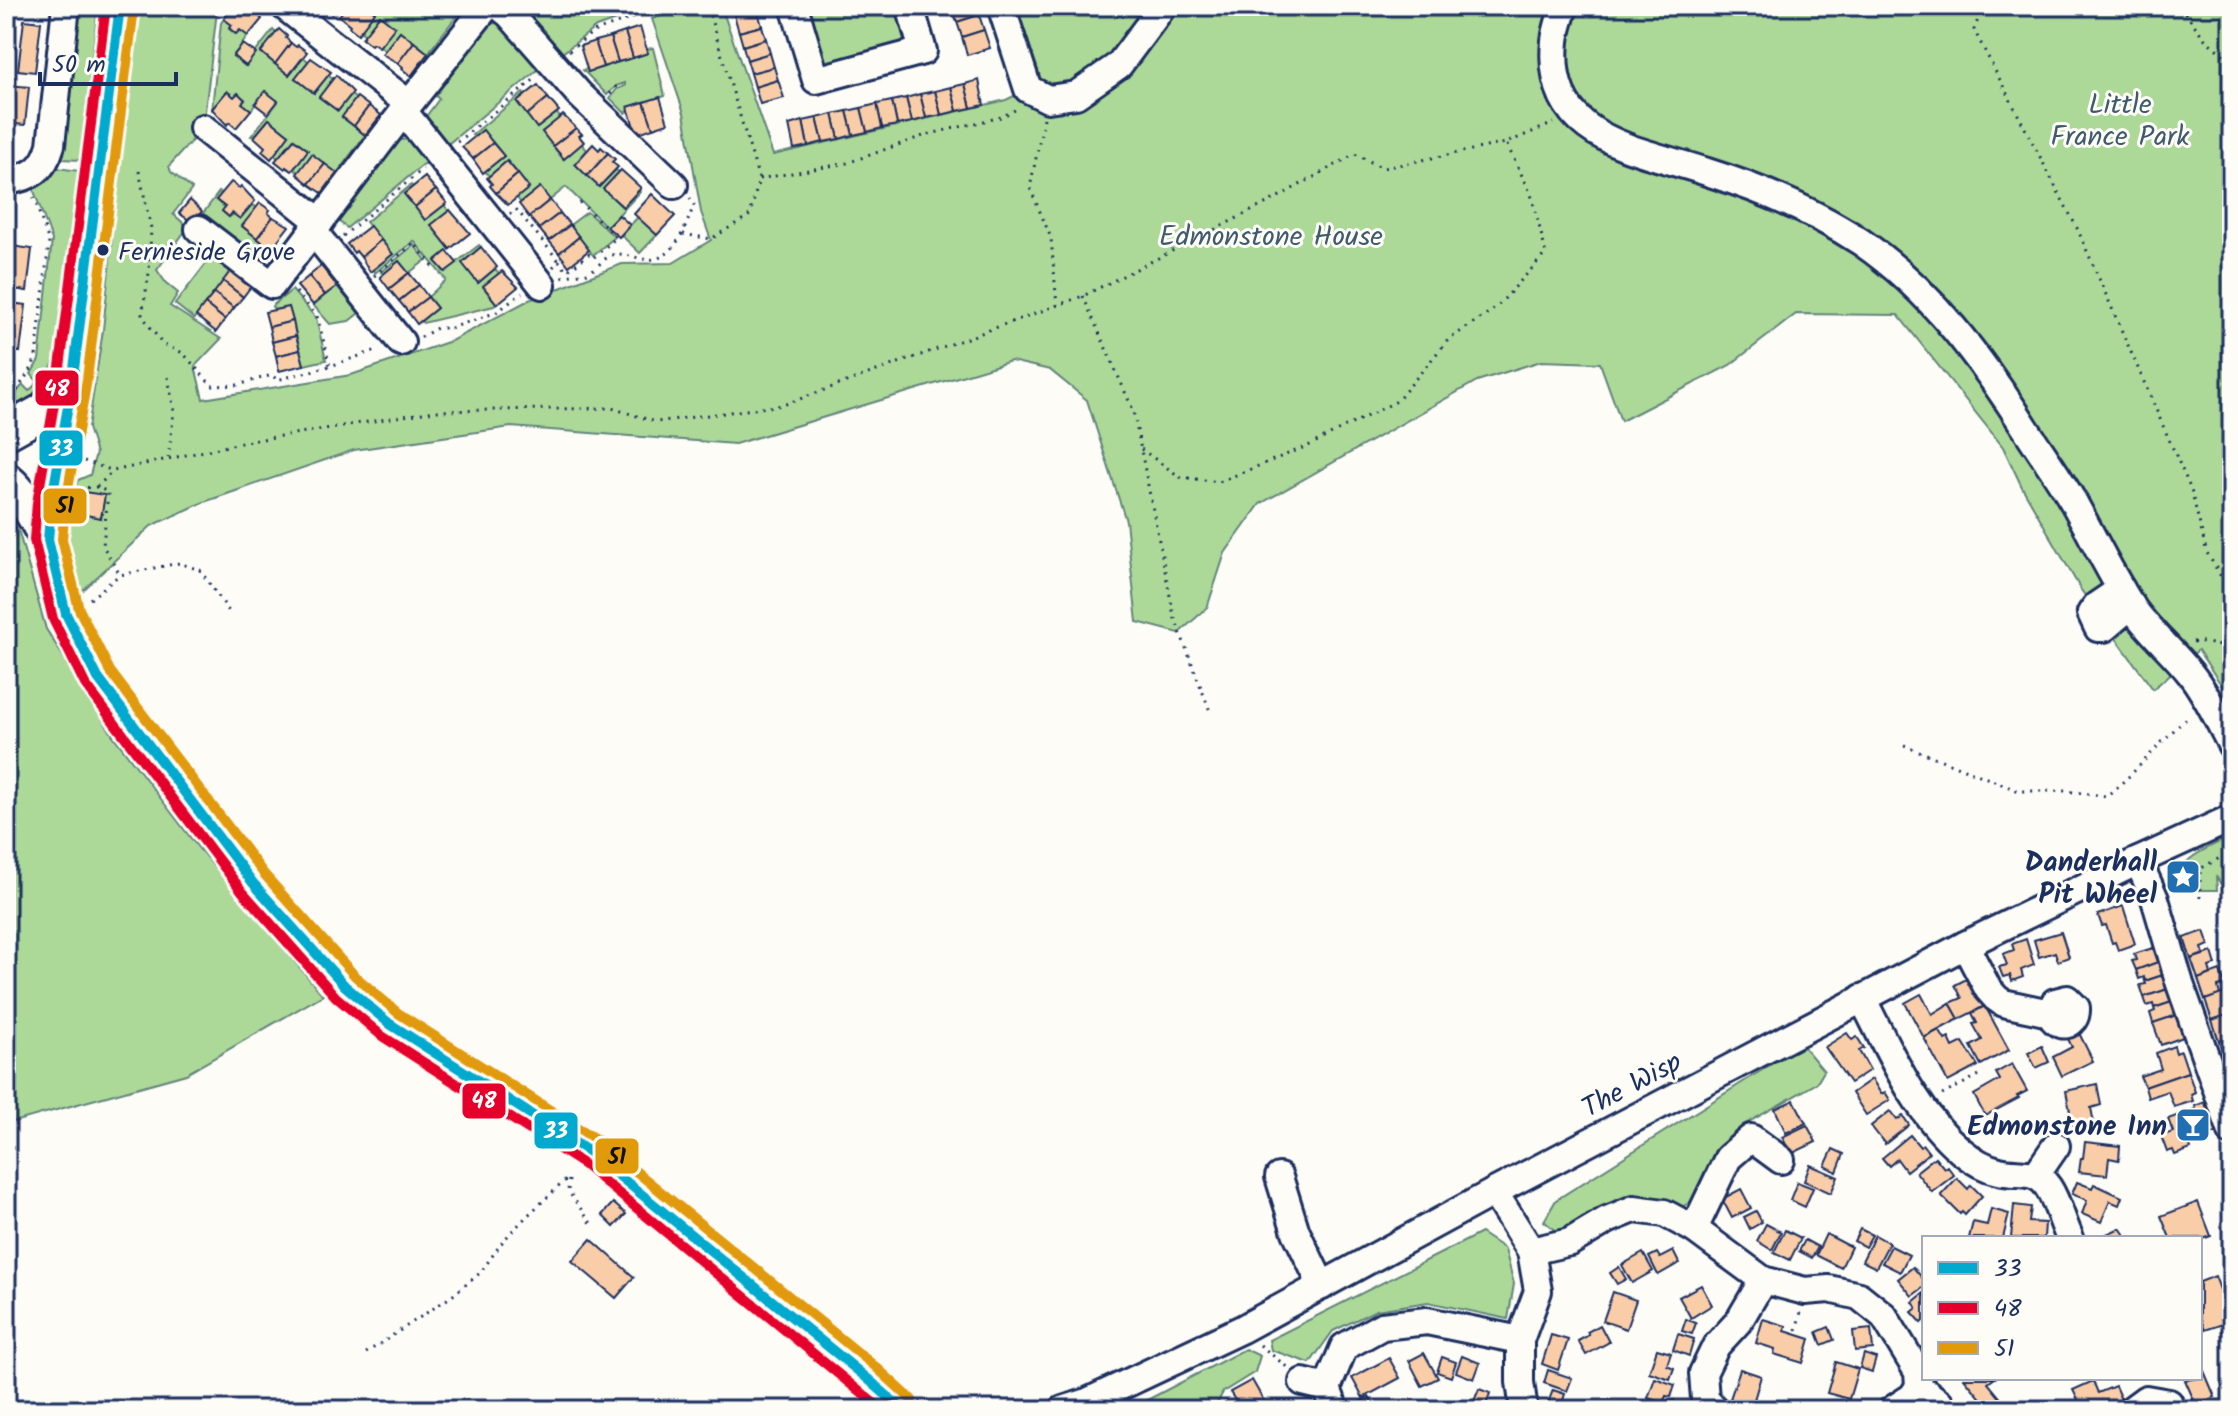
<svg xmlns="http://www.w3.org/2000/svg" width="2238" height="1416" font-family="Kalam,sans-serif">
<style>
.green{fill:#acd998;stroke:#64847b;stroke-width:2}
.building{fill:#facda9;stroke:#1b2f5e;stroke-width:2}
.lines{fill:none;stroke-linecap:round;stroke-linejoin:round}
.minor-casing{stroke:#1b2f5e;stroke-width:32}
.major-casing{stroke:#1b2f5e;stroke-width:40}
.path{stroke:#1b2f5e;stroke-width:3;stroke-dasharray:2 6;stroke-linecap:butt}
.minor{stroke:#fdfcf7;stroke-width:26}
.major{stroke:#fdfcf7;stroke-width:34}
.bus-1-casing{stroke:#fdfcf7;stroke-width:16}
.bus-2-casing{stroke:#fdfcf7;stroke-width:16}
.bus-3-casing{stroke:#fdfcf7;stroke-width:16}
.bus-1{stroke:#00a9ce;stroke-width:10}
.bus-2{stroke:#e4002b;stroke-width:10}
.bus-3{stroke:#e19a09;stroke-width:10}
.bus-dot{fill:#1b2f5e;stroke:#fdfcf7;stroke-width:3}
.labels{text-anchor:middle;stroke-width:6;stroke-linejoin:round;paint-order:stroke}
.bus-label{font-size:26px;fill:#1b2f5e;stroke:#fdfcf7;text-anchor:start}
.park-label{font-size:28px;fill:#3f5a6c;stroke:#fdfcf7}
.poi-label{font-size:28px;font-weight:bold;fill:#1b2f5e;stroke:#fdfcf7;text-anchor:end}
.street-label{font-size:28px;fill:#1b2f5e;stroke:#fdfcf7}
.line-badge{stroke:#fdfcf7;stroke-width:3}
.badge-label{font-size:22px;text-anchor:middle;font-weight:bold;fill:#fff}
.pale-badge-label{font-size:22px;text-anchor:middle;font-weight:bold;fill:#111}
</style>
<rect width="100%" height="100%" fill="#fdfcf7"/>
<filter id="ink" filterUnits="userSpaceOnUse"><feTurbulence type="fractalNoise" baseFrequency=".0125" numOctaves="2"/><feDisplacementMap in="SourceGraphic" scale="16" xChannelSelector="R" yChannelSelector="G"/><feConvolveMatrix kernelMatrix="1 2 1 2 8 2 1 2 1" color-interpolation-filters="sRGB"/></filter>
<g filter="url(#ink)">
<g class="green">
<polygon points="75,6 98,6 80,160 62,159"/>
<path d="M141,6h80l-4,5 -14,117 -34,38 2,6 21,17 -19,25 15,13 -31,43 9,13 12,10 -8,13 51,33 -26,27 8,33 148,-24 100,-34 78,-41 93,-36 51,-1 38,-23 -10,-28 -17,-99 -32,-94 41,-13h28l52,149 233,-55 22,-11 13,6 -2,-22 -23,-67h147l-8,11 38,-11h1039v695l-34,-51 -45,39 -72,-99 -59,-103 -19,-40 -105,-132 -102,-1 -66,51 -109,56 -21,-58 -59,-2 -64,20 -217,123 -35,49 -18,55 -28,25 -42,-11 -11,-101 -39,-121 -37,-30 -39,-9 -276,83 -224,-17 -157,23 -150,52 -53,24 -72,68c-9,-42 -17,-72 -1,-114l12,-5 6,-22 -8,-25 15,-98 20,-202z"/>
<polygon points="368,6 447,6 458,14 428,53 400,31 385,51 380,46 395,27 365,35 360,31 375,12"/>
<polygon points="511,6 655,6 596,27 556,58"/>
<polygon points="808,6 900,6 912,44 827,67"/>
<polygon points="224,19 232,25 229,29 235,34 240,30 248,36 233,56 245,66 273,30 276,33 261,53 289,74 303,57 308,61 295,78 328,75 333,79 319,97 338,111 351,95 356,99 342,117 365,135 337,173 312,155 299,173 294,169 308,150 294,139 278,158 274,155 289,135 269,119 254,137 251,136 278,102 266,91 251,110 242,103 245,99 238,94 234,97 227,92 212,109 221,23"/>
<polygon points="500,19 544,65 443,148 422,122 439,99 431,92 483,25 496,23"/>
<polygon points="653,48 665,96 628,107 628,110 625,113 610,98 617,89 625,86 625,83 616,86 607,95 583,70 587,68 588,72 647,53 647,49"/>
<polygon points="523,93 525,95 517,102 537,128 557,113 560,118 542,132 563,159 582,144 587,150 575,164 599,187 616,170 619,172 604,189 622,207 639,190 640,192 607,227 566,187 550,200 521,203 517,198 529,187 507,161 489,176 485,171 504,156 483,130 474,137 472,135"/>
<polygon points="412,135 431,158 347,228 337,220 394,141 408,139"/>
<path d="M57,168l23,3 -23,179c-6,27 -19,45 -43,59 -1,-11 1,-16 9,-24l6,6 9,-9 -7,-8 8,-14 13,-120 -19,-52z"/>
<polygon points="411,185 413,187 405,195 425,220 444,205 449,211 431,226 450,249 436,260 444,272 479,245 481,247 462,263 478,283 495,269 499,273 483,287 497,304 494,306 423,323 421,321 437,308 428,297 446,280 414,241 375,273 374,270 392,254 366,222"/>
<polygon points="219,192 222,193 217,200 225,207 222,211 229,217 252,204 257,208 243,227 271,249 257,267 198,220"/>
<polygon points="587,212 615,237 593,255 570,225"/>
<polygon points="638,217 657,235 640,253 621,235"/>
<polygon points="414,245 426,260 409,273 383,274 381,272"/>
<polygon points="216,251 235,266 194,319 175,304"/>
<polygon points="337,286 359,313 349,321 330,324 313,305"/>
<polygon points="292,290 316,318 326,360 304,365 289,307 274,310 272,306"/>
<polygon points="6,512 19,533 46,629 114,737 197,846 323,995 186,1074 6,1124"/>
<path d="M2232,836v67l-16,-27 1,14h-42c3,-34 30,-40 57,-54z"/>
<polygon points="1802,1045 1824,1071 1817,1083 1742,1126 1695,1199 1682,1207 1638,1195 1588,1219 1560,1235 1544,1221 1556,1200"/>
<polygon points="1481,1233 1505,1249 1514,1284 1508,1319 1428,1302 1376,1310 1333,1331 1310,1363 1271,1350 1269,1340"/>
<polygon points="1245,1349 1260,1356 1255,1372 1223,1392 1214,1410 1128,1410"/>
</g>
<g class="building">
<polygon points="234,6 250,6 262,19 248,36 240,30 236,34 229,28 232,25 224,19"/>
<polygon points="324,6 339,6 332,14"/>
<polygon points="347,6 368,6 375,12 358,34 349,27 350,25 339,16"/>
<polygon points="447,6 464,6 458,14"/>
<polygon points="976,6 979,15 957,22 952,7"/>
<polygon points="757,8 762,26 739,32 734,15"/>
<polygon points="380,15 395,27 379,47 373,43 371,45 362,38"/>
<polygon points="979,15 984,30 962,37 957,22"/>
<polygon points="24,20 41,22 35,72 18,70"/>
<polygon points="762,26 766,39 743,46 739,32"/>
<polygon points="640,27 648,53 633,58 625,32"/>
<polygon points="279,29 287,36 286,38 291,43 275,64 261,52"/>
<polygon points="984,30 990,48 967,55 962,37"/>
<polygon points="400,31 414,42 398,63 382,54"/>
<polygon points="625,32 633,58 618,62 610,37"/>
<polygon points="610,37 618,62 603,67 595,41"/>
<polygon points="766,39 770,53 747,60 743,46"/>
<polygon points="595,41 603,67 588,72 580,46"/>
<polygon points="414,42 428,53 411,76 402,69 403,67 398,63"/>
<polygon points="291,43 296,47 298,45 307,52 289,75 275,64"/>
<polygon points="243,44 256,53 246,66 233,56"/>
<polygon points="770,53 774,67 751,73 747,60"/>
<polygon points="311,58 331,72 314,93 295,78"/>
<polygon points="774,67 778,80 755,87 751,73"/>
<polygon points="336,75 353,92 338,111 319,97"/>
<polygon points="778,80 784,98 760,104 755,87"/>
<polygon points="979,80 984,105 971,108 965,84"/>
<polygon points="965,84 971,108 957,111 951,87"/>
<polygon points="7,85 29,87 25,125 6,123"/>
<polygon points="538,85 548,98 527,115 517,102"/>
<polygon points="951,87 957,111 941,115 935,91"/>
<polygon points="227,91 234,97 238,93 245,100 242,103 251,110 236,128 229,122 227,125 212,109"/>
<polygon points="265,91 278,101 268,114 255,104"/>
<polygon points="935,91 941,115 926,118 920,94"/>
<polygon points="920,94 926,118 912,122 906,98"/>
<polygon points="357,97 369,106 354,126 342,117"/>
<polygon points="660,97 668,123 653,128 644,102"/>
<polygon points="548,98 559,111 537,128 527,115"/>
<polygon points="906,98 912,122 897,125 892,101"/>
<polygon points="892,101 897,125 882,128 877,104"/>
<polygon points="644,102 653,128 636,134 628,107"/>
<polygon points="877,104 882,128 867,132 861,108"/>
<polygon points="369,106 381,115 365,135 354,126"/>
<polygon points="861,108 867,132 853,135 847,111"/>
<polygon points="847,111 853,135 839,139 833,114"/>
<polygon points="833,114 839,139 823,142 817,118"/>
<polygon points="563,115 576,128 553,146 542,132"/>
<polygon points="817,118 823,142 808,146 803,121"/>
<polygon points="269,119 289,135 271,159 262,151 265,147 254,137"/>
<polygon points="803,121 808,146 794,149 789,125"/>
<polygon points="576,128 582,134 579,136 584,142 564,159 553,146"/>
<polygon points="483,130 493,143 473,159 462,147"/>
<polygon points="294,139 308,150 292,171 286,167 285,169 275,161"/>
<polygon points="493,143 504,156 483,173 473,159"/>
<polygon points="593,144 599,150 601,147 608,153 587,176 575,164"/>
<polygon points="608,153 615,159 612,162 618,167 599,187 587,176"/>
<polygon points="312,154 325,164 309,184 297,174"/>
<polygon points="507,161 518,174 496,193 490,186 492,184 487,178"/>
<polygon points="325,164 337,173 322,193 309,184"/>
<polygon points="621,170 641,188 623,207 603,189"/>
<polygon points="518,174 529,188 508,205 496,193"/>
<polygon points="425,177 436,190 415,207 404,194"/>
<polygon points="231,182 239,188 241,186 255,201 240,219 232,213 229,217 222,211 225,207 216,200"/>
<polygon points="540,187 550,200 529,217 519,204"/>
<polygon points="436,190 447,203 425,220 415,207"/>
<polygon points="652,194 675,216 657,235 634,214"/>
<polygon points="190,200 202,211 193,223 179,213"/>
<polygon points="550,200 560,213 539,229 529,217"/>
<polygon points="260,203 270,210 268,213 273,217 257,238 242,226"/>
<polygon points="450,210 470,233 450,249 431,225"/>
<polygon points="560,213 570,225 549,241 539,229"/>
<polygon points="619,215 630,225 619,237 607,227"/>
<polygon points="273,217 289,226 271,249 257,238"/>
<polygon points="570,225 579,237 559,253 549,241"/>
<polygon points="370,226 381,240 361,257 356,251 354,253 347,244"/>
<polygon points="579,237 589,250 569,266 559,253"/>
<polygon points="381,240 393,254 370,272 361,257"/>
<polygon points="12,246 32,249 27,291 7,288"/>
<polygon points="481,247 497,267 478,283 462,263"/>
<polygon points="447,251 457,263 445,272 435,261"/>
<polygon points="399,261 409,273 389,289 380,277"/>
<polygon points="321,266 337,286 325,295 309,276"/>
<polygon points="232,269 252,285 243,297 223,281"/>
<polygon points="502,271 518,287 497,304 483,286"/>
<polygon points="409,273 419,285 399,301 389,289"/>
<polygon points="309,276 325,295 313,305 297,286"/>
<polygon points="223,281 243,297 234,308 214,293"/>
<polygon points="419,285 428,297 408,312 399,301"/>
<polygon points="214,293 234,308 225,320 205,304"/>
<polygon points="428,297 437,308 417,324 408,312"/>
<polygon points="9,303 26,305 20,352 6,350"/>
<polygon points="205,304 225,320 216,332 196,316"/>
<polygon points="289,307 293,321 269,327 265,312"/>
<polygon points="293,321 296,336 272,342 269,327"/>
<polygon points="296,336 300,350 276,356 272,342"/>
<polygon points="300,350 304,365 279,371 276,356"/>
<polygon points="84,492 105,495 101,518 81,514"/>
<polygon points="2123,906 2135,944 2118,950 2115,942 2112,943 2106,925 2102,926 2098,915"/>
<polygon points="2204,931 2209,945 2202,948 2204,954 2191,959 2184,938"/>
<polygon points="2061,932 2069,957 2058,961 2055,952 2039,957 2034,940"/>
<polygon points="2026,939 2034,965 2021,970 2023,977 2012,981 2010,975 2003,977 1999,967 2007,965 2003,954 2014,950 2012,944"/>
<polygon points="2153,948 2158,962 2136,970 2132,961 2136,960 2134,954"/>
<polygon points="2212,952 2216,965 2209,967 2211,974 2198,979 2191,959"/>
<polygon points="2158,962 2163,975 2145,981 2144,977 2139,979 2136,970"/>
<polygon points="2220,971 2225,985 2218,987 2220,995 2205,1000 2198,979"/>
<polygon points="2163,975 2168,989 2144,997 2140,985 2146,984 2145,981"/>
<polygon points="1970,977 1985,1006 1959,1019 1950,1003 1962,998 1955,985"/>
<polygon points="2168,989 2172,1002 2154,1008 2153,1004 2147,1006 2144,997"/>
<polygon points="2227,992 2232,1005 2225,1007 2228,1015 2212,1020 2205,1000"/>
<polygon points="1921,994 1932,1014 1950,1003 1959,1019 1924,1038 1905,1003"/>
<polygon points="2172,1002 2177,1015 2153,1023 2150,1013 2155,1011 2154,1008"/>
<polygon points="1985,1006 2009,1050 1981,1065 1971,1046 1982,1040 1973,1024 1977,1023 1972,1013"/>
<polygon points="2232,1013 2232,1037 2219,1041 2212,1020"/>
<polygon points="2177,1015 2183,1037 2161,1045 2153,1023"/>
<polygon points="1939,1030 1945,1040 1949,1038 1953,1047 1963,1042 1978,1066 1948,1082 1924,1038"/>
<polygon points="1847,1033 1852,1040 1857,1037 1864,1048 1859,1051 1870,1070 1850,1083 1825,1047"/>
<polygon points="2079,1033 2093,1061 2062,1076 2053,1057 2072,1047 2068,1039"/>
<polygon points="2232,1037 2232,1060 2226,1062 2219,1041"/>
<polygon points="2042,1046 2049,1062 2036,1068 2028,1053"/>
<polygon points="2174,1046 2176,1053 2181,1051 2188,1072 2145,1087 2140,1076 2161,1069 2156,1053"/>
<polygon points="2012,1064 2027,1091 2017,1096 2019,1098 1985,1116 1974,1095 2000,1080 1996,1073"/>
<polygon points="2188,1072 2195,1092 2191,1094 2193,1101 2174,1107 2168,1091 2148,1098 2145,1087"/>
<polygon points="1872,1079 1881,1094 1885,1092 1890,1100 1866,1115 1852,1093"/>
<polygon points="2097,1084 2101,1105 2091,1108 2095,1128 2074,1132 2066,1091"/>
<polygon points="1794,1100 1806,1123 1786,1133 1775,1109"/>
<polygon points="2205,1102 2206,1106 2209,1105 2219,1132 2189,1143 2191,1149 2175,1155 2173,1150 2167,1152 2161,1136 2173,1132 2168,1119 2196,1109 2195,1106"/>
<polygon points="1890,1111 1897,1120 1903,1116 1909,1125 1885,1144 1871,1126"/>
<polygon points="1807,1125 1816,1142 1791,1154 1782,1137"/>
<polygon points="1910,1135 1920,1147 1923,1145 1929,1153 1906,1171 1897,1159 1889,1166 1882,1158"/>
<polygon points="2085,1142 2120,1146 2119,1160 2109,1158 2107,1175 2079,1172 2081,1158 2083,1158"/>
<polygon points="1833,1149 1844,1154 1837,1172 1825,1166"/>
<polygon points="1935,1157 1944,1168 1947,1166 1954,1175 1932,1192 1916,1172"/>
<polygon points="1810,1165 1838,1177 1831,1193 1804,1181"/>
<polygon points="1957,1178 1968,1189 1971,1185 1982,1196 1965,1215 1962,1212 1960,1214 1941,1195"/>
<polygon points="1797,1182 1813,1188 1805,1207 1790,1200"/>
<polygon points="2077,1182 2092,1188 2094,1184 2122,1197 2119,1205 2110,1201 2101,1222 2082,1214 2087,1200 2072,1194"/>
<polygon points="1741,1189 1751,1208 1732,1218 1722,1199"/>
<polygon points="2198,1202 2211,1236 2200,1240 2200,1238 2170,1238 2161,1216"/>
<polygon points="613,1203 626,1214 614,1227 602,1215"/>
<polygon points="2014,1205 2031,1207 2029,1222 2045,1223 2044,1238 2011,1238"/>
<polygon points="1991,1209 2009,1214 2003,1238 1969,1238 1973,1222 1987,1225"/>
<polygon points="1756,1211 1762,1222 1750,1229 1744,1217"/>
<polygon points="1766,1224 1781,1232 1772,1250 1757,1241"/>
<polygon points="2120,1228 2127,1238 2098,1238"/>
<polygon points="1860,1229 1872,1235 1865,1247 1854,1241"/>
<polygon points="1785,1230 1801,1238 1790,1260 1774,1252"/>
<polygon points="1826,1234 1851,1247 1841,1268 1816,1255"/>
<polygon points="1875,1235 1889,1243 1876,1268 1862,1261"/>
<polygon points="591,1239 634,1277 616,1298 572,1261"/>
<polygon points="1805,1240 1818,1247 1812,1258 1799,1251"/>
<polygon points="1891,1246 1909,1255 1900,1272 1882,1263"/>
<polygon points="1673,1251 1679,1263 1658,1275 1649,1257 1657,1253 1660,1258"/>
<polygon points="1643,1253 1653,1271 1632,1283 1622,1265"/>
<polygon points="1619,1267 1626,1279 1617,1284 1610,1273"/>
<polygon points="1913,1267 1924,1280 1924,1287 1912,1296 1898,1279"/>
<polygon points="2215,1276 2229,1314 2221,1317 2223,1324 2205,1330 2200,1317 2200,1282"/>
<polygon points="1701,1285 1712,1305 1691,1318 1679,1297"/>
<polygon points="1613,1292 1636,1300 1626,1329 1603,1321"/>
<polygon points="1924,1293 1924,1321 1922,1323 1912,1312 1917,1308 1913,1302"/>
<polygon points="1686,1319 1696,1323 1692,1334 1682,1331"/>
<polygon points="1763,1319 1786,1326 1785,1331 1810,1339 1803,1363 1774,1354 1775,1349 1756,1343"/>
<polygon points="1600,1325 1609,1342 1586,1355 1578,1341 1589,1335 1587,1332"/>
<polygon points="1829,1327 1834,1340 1822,1345 1817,1332"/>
<polygon points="1871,1329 1873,1349 1855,1351 1853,1331"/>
<polygon points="1678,1334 1694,1339 1689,1356 1673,1350"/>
<polygon points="1551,1335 1568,1340 1558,1370 1542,1364"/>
<polygon points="1657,1349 1671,1353 1667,1365 1674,1368 1670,1379 1649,1372"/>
<polygon points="1424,1353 1438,1378 1422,1386 1409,1361"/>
<polygon points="1864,1354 1876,1358 1872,1372 1860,1368"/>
<polygon points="1462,1356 1480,1363 1474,1379 1456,1372"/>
<polygon points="1442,1357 1456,1362 1451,1377 1437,1372"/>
<polygon points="1389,1358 1400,1378 1363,1398 1352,1378"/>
<polygon points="1836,1362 1858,1369 1849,1399 1827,1393"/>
<polygon points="1740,1369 1761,1376 1751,1410 1728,1405"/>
<polygon points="1548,1370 1572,1378 1567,1391 1544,1383"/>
<polygon points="2204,1371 2215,1397 2196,1405 2185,1380 2200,1378 2200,1373"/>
<polygon points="1655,1378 1675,1385 1671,1397 1666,1396 1663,1403 1648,1398"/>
<polygon points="1964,1378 1995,1378 1988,1383 2007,1406 2001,1410 1974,1410 1984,1402"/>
<polygon points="1252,1380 1269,1410 1241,1410 1230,1392"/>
<polygon points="2093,1381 2098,1393 2115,1386 2123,1404 2109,1410 2083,1410 2073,1390"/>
<polygon points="1479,1389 1490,1393 1486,1405 1474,1401"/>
<polygon points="1553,1390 1565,1394 1561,1407 1548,1403"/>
<polygon points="1369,1397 1376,1410 1359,1410 1356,1404"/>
<polygon points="1674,1400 1680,1410 1662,1410 1661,1407"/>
<polygon points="1294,1402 1299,1410 1280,1410"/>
<polygon points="1784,1403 1805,1410 1782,1410"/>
</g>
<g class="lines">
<defs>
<g id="minor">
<polyline points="284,6 409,104"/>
<polyline points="499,6 509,14 579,94 674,185"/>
<polyline points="794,6 816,80 923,51 910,6"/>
<polyline points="1001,6 1028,89 1048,99 1076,95 1119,65 1163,6"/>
<path d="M1564,6c-3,11 -8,24 -9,35 -10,100 81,107 152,131 54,17 107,39 154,70 71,49 121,118 167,190 15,23 32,47 46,71 19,34 35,68 56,101 16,25 41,45 60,69 17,21 29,49 42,73"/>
<polyline points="404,112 542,285"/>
<polyline points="203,128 320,222"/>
<path d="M6,181c26,-4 38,-11 45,-36l15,-139"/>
<polyline points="199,229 272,285 409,104 487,6"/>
<polyline points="313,231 401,342"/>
<polyline points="2121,589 2096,606 2091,613 2098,628 2104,628 2131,605"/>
<polyline points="2138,861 2155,899 2180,984 2232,1132"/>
<path d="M1965,945l23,44 8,9 7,5 47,10c7,18 27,14 26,-5l-9,-9 -12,3 -5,11"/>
<path d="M1862,998c28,54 52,113 99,153 11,9 24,17 38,20 19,5 37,-3 49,16 10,15 14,35 22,51"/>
<polyline points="2036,1175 2056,1146"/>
<polyline points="1279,1177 1296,1232 1322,1286"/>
<polyline points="1494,1192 1531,1251 1538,1291 1520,1340 1520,1382 1524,1410"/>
<polyline points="1694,1229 1728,1158 1751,1138 1781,1160"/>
<polyline points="1531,1251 1570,1242 1607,1220 1634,1209 1664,1213 1694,1229 1763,1280 1805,1291 1829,1289 1859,1296 1884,1316 1918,1372 1919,1387 1940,1403"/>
<polyline points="1303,1382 1327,1388"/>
<polyline points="1063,1410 1085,1403 1242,1329 1494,1192 1965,945 2138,861 2232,818"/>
<polyline points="1335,1410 1327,1388 1344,1347 1382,1326 1427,1321 1520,1340"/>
<polyline points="1715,1410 1705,1399 1703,1373 1716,1346 1739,1321 1763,1280"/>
<polyline points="1892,1410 1912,1397 1919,1387"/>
<polyline points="2131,1410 2146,1399 2169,1403"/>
</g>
<g id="major">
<polyline points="120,6 73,377 51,505 48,540 66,614 98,678 253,883 345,986 390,1024 591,1153 868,1379 903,1410"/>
<polyline points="6,432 44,411 73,377"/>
<path d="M6,480c19,16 30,39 42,60"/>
</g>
</defs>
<use href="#minor" class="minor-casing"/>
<use href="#major" class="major-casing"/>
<g class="path">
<polyline points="1983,6 1974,30 2077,228 2191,490 2207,553 2232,595"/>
<polyline points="2180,6 2205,39 2232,62"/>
<polyline points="569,51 593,32 666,6"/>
<polyline points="610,94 616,87 623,85"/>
<polyline points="1044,118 1030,188 1051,238 1057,305"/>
<polyline points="457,142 535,79"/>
<polyline points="139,171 151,228 149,273 142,315 162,344 183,353 212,386 238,385 272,375 277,380 330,366 380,349"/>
<polyline points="759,179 847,163 926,135 1001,117 1017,109"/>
<polyline points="510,214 516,209 559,261"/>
<polyline points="683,234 711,239 750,215 759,179 707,6"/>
<polyline points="343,236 423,169"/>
<polyline points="553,267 559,261 567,271 589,254 593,258 617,237 577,200"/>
<polyline points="374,276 414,243 435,269"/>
<path d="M562,277c8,-3 17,-2 25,-4 9,-3 16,-15 25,-18 10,-3 21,2 31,4 31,5 42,-31 51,-54l-4,-7"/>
<polyline points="296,292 317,316 330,366"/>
<polyline points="1083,296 1133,410 1174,616 1211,714"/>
<polyline points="421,337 437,328 451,328 497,312 522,293"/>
<polyline points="168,377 174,411 168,460"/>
<polyline points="12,397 32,368 36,356 49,242 33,195"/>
<polyline points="1141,449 1180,477 1219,482 1310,445 1397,401 1448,340 1496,308 1546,253 1531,194 1506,143"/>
<polyline points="84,461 111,470"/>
<polyline points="97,487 113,471 250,441 435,411 612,408 656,422 783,405 1083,296 1271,201 1355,154 1383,168 1506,143 1554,123"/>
<polyline points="79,488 97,487 108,492 103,546 120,575 179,563 200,570 230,613"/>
<polyline points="90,599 118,576"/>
<polyline points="2193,642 2198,641 2232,649"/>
<path d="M1904,745l115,46h45l42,5c31,-23 54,-56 84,-80"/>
<polyline points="2200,898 2200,869 2232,851"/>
<polyline points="1942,1095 1983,1073"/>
<polyline points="569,1180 568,1191 591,1223"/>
<polyline points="1796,1330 1801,1312"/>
<polyline points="1260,1345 1288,1368"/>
<polyline points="366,1353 452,1296 480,1273 503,1241 527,1216 569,1177"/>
</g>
<use href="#minor" class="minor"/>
<use href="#major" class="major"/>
<defs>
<polyline id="bus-1" points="120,6 73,377 51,505 48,540 66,614 98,678 253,883 345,986 390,1024 591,1153 868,1379 903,1410"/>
<polyline id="bus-2" points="106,6 59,375 37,503 34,540 53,619 85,684 242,891 336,997 382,1036 583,1164 882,1410"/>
<polyline id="bus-3" points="134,8 87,379 65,507 62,539 79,609 110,671 264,874 355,976 398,1013 600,1142 877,1368 912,1400"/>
</defs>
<use href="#bus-1" class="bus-1-casing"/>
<use href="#bus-2" class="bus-2-casing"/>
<use href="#bus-3" class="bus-3-casing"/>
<use href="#bus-1" class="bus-1"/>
<use href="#bus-2" class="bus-2"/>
<use href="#bus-3" class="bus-3"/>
</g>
</g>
<defs>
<symbol id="sight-square" viewBox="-11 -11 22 22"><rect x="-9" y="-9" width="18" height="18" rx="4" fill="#1f6fb2" stroke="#fdfcf7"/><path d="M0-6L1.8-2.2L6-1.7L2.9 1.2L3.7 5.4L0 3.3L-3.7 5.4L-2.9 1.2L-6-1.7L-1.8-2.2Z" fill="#fff"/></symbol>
<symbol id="bar-square" viewBox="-11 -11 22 22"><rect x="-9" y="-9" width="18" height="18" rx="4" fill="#1f6fb2" stroke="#fdfcf7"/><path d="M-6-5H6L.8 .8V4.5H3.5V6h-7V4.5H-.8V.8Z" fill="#fff"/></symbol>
</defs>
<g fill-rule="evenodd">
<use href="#sight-square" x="2163" y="857" width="40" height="40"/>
<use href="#bar-square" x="2173" y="1105" width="40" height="40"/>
</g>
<circle class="bus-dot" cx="103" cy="250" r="7"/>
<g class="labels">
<g class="bus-label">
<text x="118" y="260">Fernieside Grove</text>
</g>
<g class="park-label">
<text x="2120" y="113">Little<tspan x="2120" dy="32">France Park</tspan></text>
<text x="1271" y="245">Edmonstone House</text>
</g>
<g class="poi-label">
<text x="2157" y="871">Danderhall<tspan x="2157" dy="32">Pit Wheel</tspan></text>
<text x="2167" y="1135">Edmonstone Inn</text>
</g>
<g class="street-label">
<text transform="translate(1631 1084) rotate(-28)" y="10">The Wisp</text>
</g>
</g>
<g class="line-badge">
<rect x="34" y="369" width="46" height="38" rx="8" fill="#e4002b"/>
<rect x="38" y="429" width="46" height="38" rx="8" fill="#00a9ce"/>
<rect x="42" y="487" width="46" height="38" rx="8" fill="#e19a09"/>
<rect x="461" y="1082" width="46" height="38" rx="8" fill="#e4002b"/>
<rect x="533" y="1111" width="46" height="39" rx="8" fill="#00a9ce"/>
<rect x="594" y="1137" width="46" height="38" rx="8" fill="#e19a09"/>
</g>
<g class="badge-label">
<text x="57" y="396">48</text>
<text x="61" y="456">33</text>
<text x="484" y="1108">48</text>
<text x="556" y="1138">33</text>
</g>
<g class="pale-badge-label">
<text x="65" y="513">51</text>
<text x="617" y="1164">51</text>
</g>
<rect width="2238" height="1416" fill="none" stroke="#fdfcf7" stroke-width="32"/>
<rect x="16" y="16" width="2206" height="1384" fill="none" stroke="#1b2f5e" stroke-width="3" filter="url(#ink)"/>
<rect x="1922" y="1236" width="280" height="144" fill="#fdfcf7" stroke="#a3aaba" stroke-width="2"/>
<rect x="1938" y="1262" width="40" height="12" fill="#00a9ce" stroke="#a3aaba" stroke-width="2"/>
<text x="1994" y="1276" font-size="24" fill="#1b2f5e">33</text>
<rect x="1938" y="1302" width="40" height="12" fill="#e4002b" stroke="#a3aaba" stroke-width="2"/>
<text x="1994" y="1316" font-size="24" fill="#1b2f5e">48</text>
<rect x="1938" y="1342" width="40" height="12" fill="#e19a09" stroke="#a3aaba" stroke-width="2"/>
<text x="1994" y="1356" font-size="24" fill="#1b2f5e">51</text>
<path d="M40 72v12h136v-12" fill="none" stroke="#1b2f5e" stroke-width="4"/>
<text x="52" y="72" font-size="24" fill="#1b2f5e" stroke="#fdfcf7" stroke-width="6" paint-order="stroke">50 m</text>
</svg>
